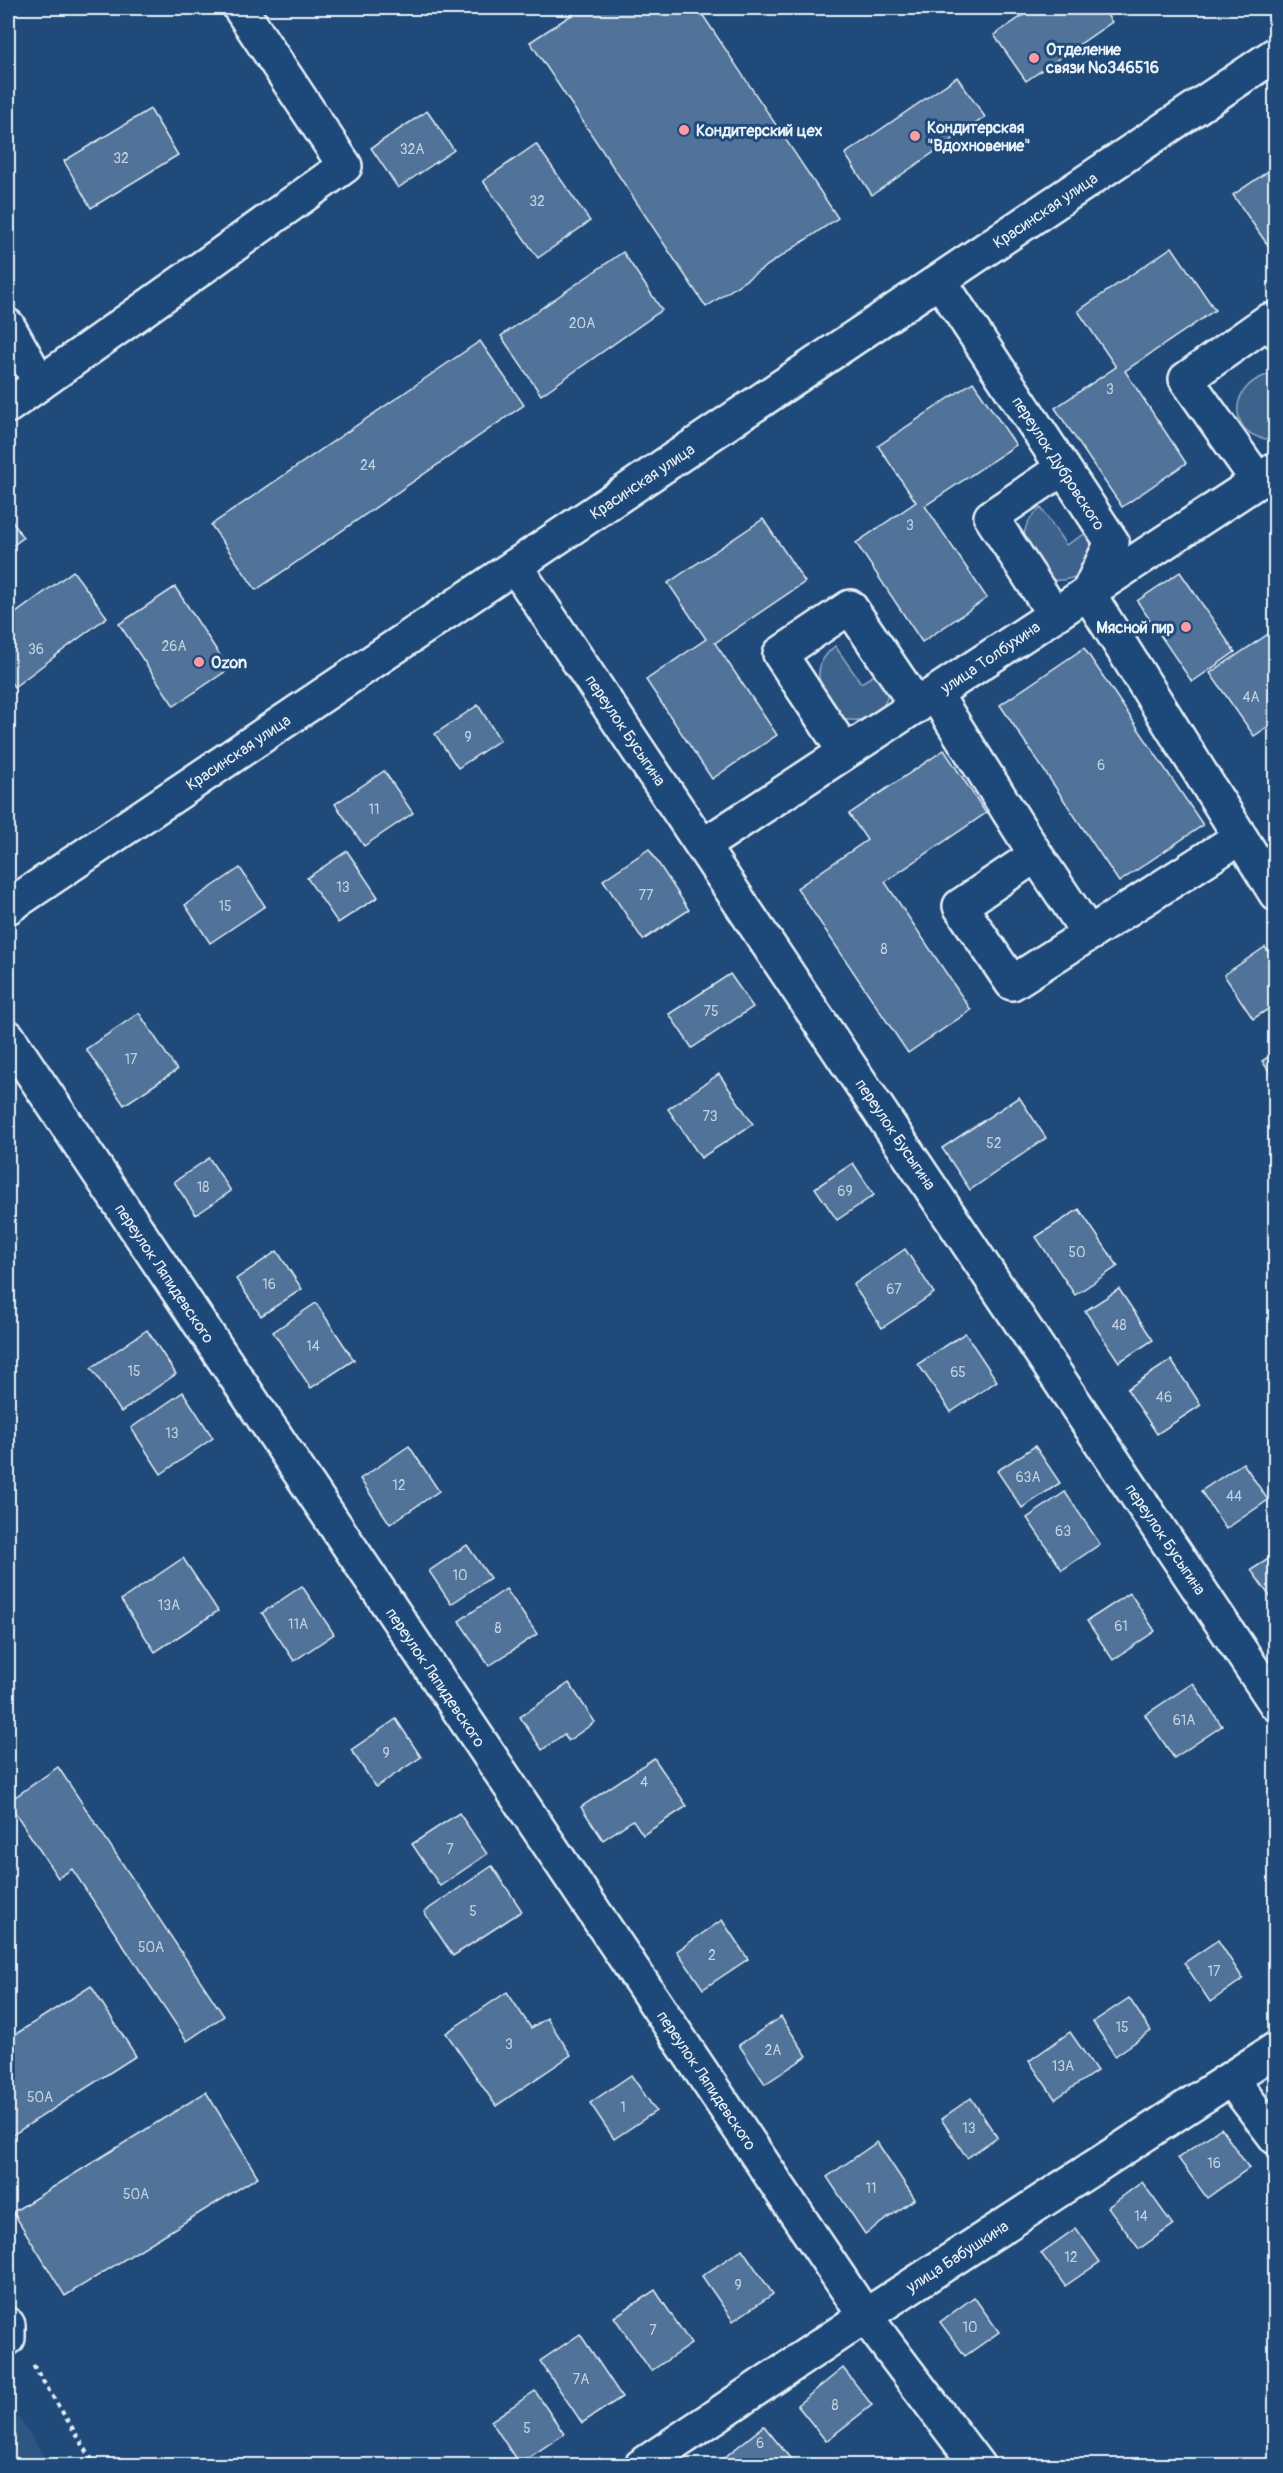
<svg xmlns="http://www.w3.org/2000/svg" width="1283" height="2473" font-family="Pangolin,sans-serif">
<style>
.built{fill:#2e5683}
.green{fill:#3c628c;stroke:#92aac2;stroke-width:1.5}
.building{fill:#517399;stroke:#e8f1f8;stroke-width:1.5}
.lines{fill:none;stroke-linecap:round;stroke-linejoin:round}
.minor-casing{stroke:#e8f1f8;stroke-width:38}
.path{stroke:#e8f1f8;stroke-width:4;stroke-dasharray:4.5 4.5;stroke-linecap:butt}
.minor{stroke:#1f4a7a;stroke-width:33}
.poi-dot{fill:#ff9aa2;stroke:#1f4a7a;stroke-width:2}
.labels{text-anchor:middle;stroke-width:6;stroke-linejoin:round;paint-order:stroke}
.number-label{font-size:14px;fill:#c2d2e0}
.poi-label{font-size:16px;font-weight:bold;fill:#e8f1f8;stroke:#1f4a7a;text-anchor:start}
.street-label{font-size:16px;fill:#e8f1f8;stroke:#1f4a7a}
</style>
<rect width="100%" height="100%" fill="#1f4a7a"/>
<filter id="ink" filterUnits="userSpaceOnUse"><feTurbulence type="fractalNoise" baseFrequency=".0167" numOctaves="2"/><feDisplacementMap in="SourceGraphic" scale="12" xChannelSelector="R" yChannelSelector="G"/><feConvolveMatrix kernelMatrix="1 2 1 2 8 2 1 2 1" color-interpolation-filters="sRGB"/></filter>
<g filter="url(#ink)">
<polygon class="built" points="18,2416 49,2465 8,2465"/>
<g class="green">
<path d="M1267,375l8,1v63c-45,3 -51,-51 -8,-64z"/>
<path d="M1041,508l25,37 22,-13c15,30 -7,51 -37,48 -20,-24 -43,-46 -10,-72z"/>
<path d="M835,646l26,37 22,-13c1,5 5,12 5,18 2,21 -24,37 -43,31 -7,-3 -12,-10 -16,-16 -13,-22 -16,-39 6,-57z"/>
</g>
<g class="building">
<polygon points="582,8 698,8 838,218 706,307 530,42"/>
<polygon points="908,8 922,8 912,14"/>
<polygon points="1034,8 1102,8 1112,22 1026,81 994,35"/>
<polygon points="957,77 985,117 872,195 845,154"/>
<polygon points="150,109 178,155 91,208 64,161"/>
<polygon points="427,111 454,150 398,188 371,148"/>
<polygon points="536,144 590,221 538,258 483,181"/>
<polygon points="1276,166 1276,257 1233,195"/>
<polygon points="1172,247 1215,310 1125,371 1186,463 1122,507 1055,408 1116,367 1078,311"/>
<polygon points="623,252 662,310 541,395 501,336"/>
<polygon points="480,341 524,405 256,590 211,525"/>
<polygon points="973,382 1016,445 925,506 987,598 922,642 856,543 916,502 878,446"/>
<polygon points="8,514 23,538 8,549"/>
<polygon points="763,519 805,582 715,643 777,735 712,779 646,680 706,639 668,583"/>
<polygon points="73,571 107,617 14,687 8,678 8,619"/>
<polygon points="1180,572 1235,652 1192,682 1137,601"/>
<polygon points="175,587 229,669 174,706 119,624"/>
<polygon points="1276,629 1276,721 1254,736 1210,673"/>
<polygon points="1084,648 1203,825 1119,882 1000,705"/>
<polygon points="478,705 500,740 458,768 435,734"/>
<polygon points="944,750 986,813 885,882 971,1010 908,1053 797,888 867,840 849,814"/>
<polygon points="384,771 413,813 364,846 335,804"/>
<polygon points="649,849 689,910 643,940 603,880"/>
<polygon points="347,851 378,897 338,923 307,878"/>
<polygon points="240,868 265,906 210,943 185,905"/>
<polygon points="1265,947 1276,963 1276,1004 1253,1019 1224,975"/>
<polygon points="730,974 753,1007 692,1048 669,1014"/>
<polygon points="139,1013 177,1070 124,1105 86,1049"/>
<polygon points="1276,1052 1276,1081 1262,1061"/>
<polygon points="719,1074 753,1124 701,1158 668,1109"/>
<polygon points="1019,1097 1046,1138 970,1190 942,1148"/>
<polygon points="209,1158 231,1191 196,1215 174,1182"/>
<polygon points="853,1163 874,1195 837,1220 815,1188"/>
<polygon points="1079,1209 1118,1266 1075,1295 1036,1237"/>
<polygon points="905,1249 934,1293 882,1328 853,1285"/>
<polygon points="277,1251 302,1289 261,1316 236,1279"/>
<polygon points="1119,1289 1153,1340 1119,1362 1085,1311"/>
<polygon points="316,1303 354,1360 311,1388 273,1332"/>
<polygon points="147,1330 176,1374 121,1412 91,1368"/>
<polygon points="965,1333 997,1381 951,1412 918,1364"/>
<polygon points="1171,1360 1201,1405 1157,1434 1127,1389"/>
<polygon points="183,1392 213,1438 161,1474 131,1428"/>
<polygon points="409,1446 439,1491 390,1524 360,1479"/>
<polygon points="1035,1446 1060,1483 1022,1508 997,1471"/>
<polygon points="1243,1463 1268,1500 1226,1529 1201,1491"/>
<polygon points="1065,1492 1100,1544 1062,1570 1027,1518"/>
<polygon points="467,1545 490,1578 451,1604 429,1571"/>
<polygon points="1276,1554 1276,1605 1251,1570"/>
<polygon points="183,1558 218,1611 155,1652 121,1600"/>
<polygon points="302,1586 334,1634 294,1661 262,1613"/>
<polygon points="506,1589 537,1634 489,1666 459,1621"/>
<polygon points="1130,1593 1155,1631 1113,1660 1087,1621"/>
<polygon points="569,1683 595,1722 568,1741 564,1734 542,1750 520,1717"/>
<polygon points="1193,1683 1222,1726 1174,1758 1145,1715"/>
<polygon points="396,1719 421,1757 376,1787 351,1750"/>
<polygon points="654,1758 687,1806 643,1835 633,1820 603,1840 581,1807"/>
<polygon points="58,1767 224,2016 187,2041 72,1869 58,1878 8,1802"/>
<polygon points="459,1813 487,1854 440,1886 412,1844"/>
<polygon points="492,1866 522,1911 453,1956 424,1912"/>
<polygon points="722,1920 748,1959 703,1989 677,1951"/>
<polygon points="1218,1940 1243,1979 1210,2002 1184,1963"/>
<polygon points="91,1986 136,2056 8,2138 8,2039"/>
<polygon points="507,1992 531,2028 547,2018 571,2055 496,2106 446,2033"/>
<polygon points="1129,1998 1151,2031 1115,2056 1093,2022"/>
<polygon points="781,2017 807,2056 765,2084 739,2045"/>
<polygon points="1070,2032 1097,2071 1055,2099 1029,2061"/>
<polygon points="631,2075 656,2111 614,2139 590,2103"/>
<polygon points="206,2092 258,2177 65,2296 13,2212"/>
<polygon points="971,2098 997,2137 967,2158 941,2119"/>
<polygon points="1221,2128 1249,2168 1207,2198 1178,2158"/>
<polygon points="877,2142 915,2199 865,2234 827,2177"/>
<polygon points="1142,2182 1173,2225 1139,2249 1108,2207"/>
<polygon points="1076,2228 1100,2262 1065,2286 1041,2253"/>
<polygon points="742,2249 773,2294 733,2321 702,2276"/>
<polygon points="655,2290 691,2344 651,2371 614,2317"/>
<polygon points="974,2297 999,2332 965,2356 940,2322"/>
<polygon points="580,2334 622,2397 582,2423 540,2361"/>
<polygon points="843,2368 872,2405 826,2441 797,2405"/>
<polygon points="535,2391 564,2434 519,2464 491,2421"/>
<polygon points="764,2426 794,2463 791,2466 723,2466 720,2461"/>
</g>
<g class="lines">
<defs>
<g id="minor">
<polyline points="940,281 1112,542 1088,593 1276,894"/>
<polyline points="8,326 40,383"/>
<polyline points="8,406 345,166 240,8"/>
<polyline points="1258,481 1186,379 1268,321 1276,331"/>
<polyline points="515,566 1276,1704"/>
<polyline points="1054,614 991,517 1063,468"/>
<polyline points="935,694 1036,855 960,906 1012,983 1239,838"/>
<polyline points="845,752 780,654 850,607 917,706"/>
<polyline points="704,845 1276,469"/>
<polyline points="1036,855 1089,934"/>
<polyline points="8,907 1276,54"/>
<polyline points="8,1037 865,2316 978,2466"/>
<polyline points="1231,2079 1276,2138"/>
<polyline points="8,2325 8,2338"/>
<polyline points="641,2466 865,2316 1276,2049"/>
</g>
</defs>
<use href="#minor" class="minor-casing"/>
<polyline class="path" points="33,2365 96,2466"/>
<use href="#minor" class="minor"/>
</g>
</g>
<g class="poi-dot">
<circle cx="1034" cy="58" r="6"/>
<circle cx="684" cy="130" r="6"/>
<circle cx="915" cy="136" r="6"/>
<circle cx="1186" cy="627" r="6"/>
<circle cx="199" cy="662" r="6"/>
</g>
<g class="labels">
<g class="number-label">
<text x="412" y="154">32А</text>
<text x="121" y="163">32</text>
<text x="537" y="206">32</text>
<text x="582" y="328">20А</text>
<text x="1110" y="394">3</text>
<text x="368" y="470">24</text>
<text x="910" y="530">3</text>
<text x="174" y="651">26А</text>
<text x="36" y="654">36</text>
<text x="1251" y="702">4А</text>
<text x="468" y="742">9</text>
<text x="1101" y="770">6</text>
<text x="374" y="814">11</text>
<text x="343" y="892">13</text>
<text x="646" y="900">77</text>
<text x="225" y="911">15</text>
<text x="884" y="954">8</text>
<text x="711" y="1016">75</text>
<text x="131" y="1064">17</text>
<text x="710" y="1121">73</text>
<text x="994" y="1148">52</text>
<text x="203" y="1192">18</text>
<text x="845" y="1196">69</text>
<text x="1077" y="1257">50</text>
<text x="269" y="1289">16</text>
<text x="894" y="1294">67</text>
<text x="1119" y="1330">48</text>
<text x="313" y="1351">14</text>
<text x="134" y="1376">15</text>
<text x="958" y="1377">65</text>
<text x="1164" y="1402">46</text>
<text x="172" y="1438">13</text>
<text x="1028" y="1482">63А</text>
<text x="399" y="1490">12</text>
<text x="1234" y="1501">44</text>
<text x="1063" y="1536">63</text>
<text x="460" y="1580">10</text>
<text x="169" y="1610">13А</text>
<text x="298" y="1629">11А</text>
<text x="1121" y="1631">61</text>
<text x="498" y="1633">8</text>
<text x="1184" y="1725">61А</text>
<text x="386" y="1758">9</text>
<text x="644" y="1787">4</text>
<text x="450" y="1854">7</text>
<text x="473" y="1916">5</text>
<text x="151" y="1952">50А</text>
<text x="712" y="1960">2</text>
<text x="1214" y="1976">17</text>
<text x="1122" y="2032">15</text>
<text x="509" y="2049">3</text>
<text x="773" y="2055">2А</text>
<text x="1063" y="2071">13А</text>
<text x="40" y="2102">50А</text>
<text x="623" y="2112">1</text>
<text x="969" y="2133">13</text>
<text x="1214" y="2168">16</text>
<text x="871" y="2193">11</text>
<text x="136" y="2199">50А</text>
<text x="1141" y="2221">14</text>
<text x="1071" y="2262">12</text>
<text x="738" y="2290">9</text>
<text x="970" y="2332">10</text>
<text x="653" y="2335">7</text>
<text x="581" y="2384">7А</text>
<text x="835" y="2410">8</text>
<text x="527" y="2433">5</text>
<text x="760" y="2448">6</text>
</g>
<g class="poi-label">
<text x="1046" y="55">Отделение<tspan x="1046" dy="18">связи №346516</tspan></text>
<text x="927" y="133">Кондитерская<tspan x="927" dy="18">"Вдохновение"</tspan></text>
<text x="696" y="136">Кондитерский цех</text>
<text x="1174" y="633" text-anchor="end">Мясной пир</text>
<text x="211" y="668">Ozon</text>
</g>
<g class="street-label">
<text transform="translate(1045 210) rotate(-34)" y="6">Красинская улица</text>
<text transform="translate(1059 463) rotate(57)" y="6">переулок Дубровского</text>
<text transform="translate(642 481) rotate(-34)" y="6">Красинская улица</text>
<text transform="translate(990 657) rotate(-34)" y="6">улица Толбухина</text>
<text transform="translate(626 730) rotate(56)" y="6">переулок Бусыгина</text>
<text transform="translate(238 752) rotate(-34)" y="6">Красинская улица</text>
<text transform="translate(896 1134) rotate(56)" y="6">переулок Бусыгина</text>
<text transform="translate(165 1273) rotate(56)" y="6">переулок Ляпидевского</text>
<text transform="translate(1166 1539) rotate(56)" y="6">переулок Бусыгина</text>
<text transform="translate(436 1677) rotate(56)" y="6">переулок Ляпидевского</text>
<text transform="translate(707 2080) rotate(56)" y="6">переулок Ляпидевского</text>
<text transform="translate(957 2256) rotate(-33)" y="6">улица Бабушкина</text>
</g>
</g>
<rect width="1283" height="2473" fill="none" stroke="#1f4a7a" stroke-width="30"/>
<rect x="15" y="15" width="1253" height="2443" fill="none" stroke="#e8f1f8" stroke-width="2" filter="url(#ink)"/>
</svg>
